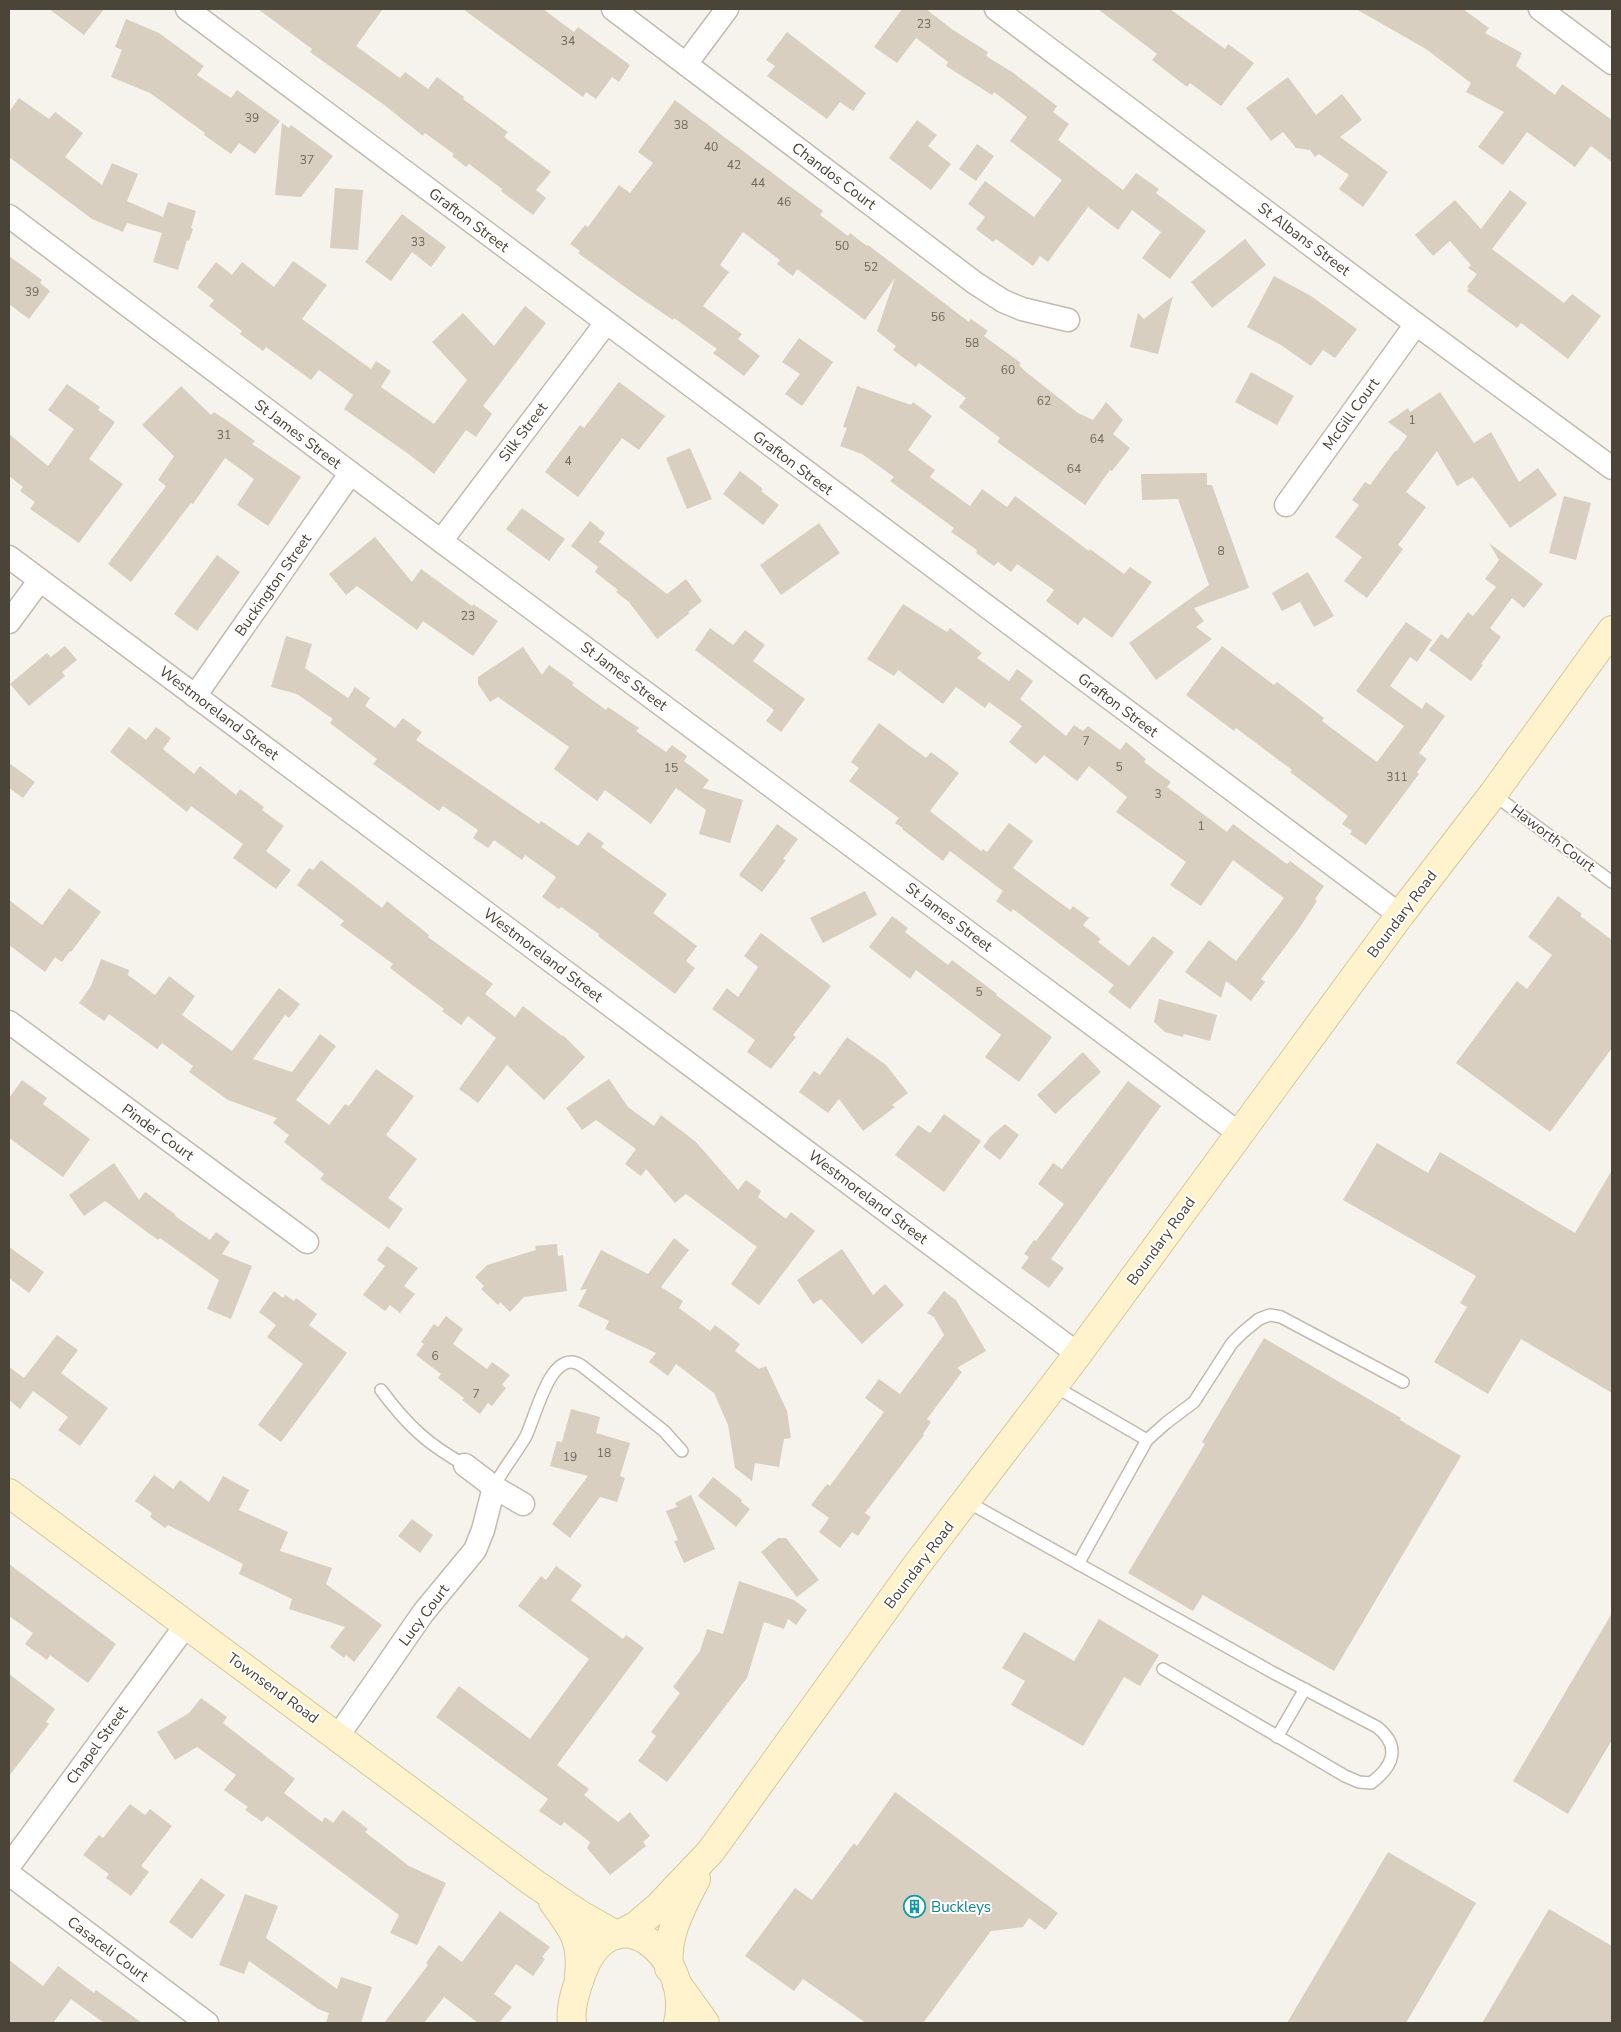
<svg xmlns="http://www.w3.org/2000/svg" width="1621" height="2032" font-family="'Nunito Sans',sans-serif">
<style>
.building{fill:#d8cfc1}
.lines{fill:none;stroke-linecap:round;stroke-linejoin:round}
.lane-casing{stroke:#c2bbae;stroke-width:14}
.street-casing{stroke:#c2bbae;stroke-width:25}
.secondary-casing{stroke:#d6c79b;stroke-width:30}
.lane{stroke:#fff;stroke-width:11}
.street{stroke:#fff;stroke-width:22}
.secondary{stroke:#fff3cd;stroke-width:28}
.labels{text-anchor:middle;stroke-width:4;stroke-linejoin:round;paint-order:stroke}
.number-label{font-size:12px;fill:#6e675b}
.street-label{font-size:15px;fill:#4b4439;stroke:#fff}
.culture-label{font-size:15px;fill:#0d838f;stroke:#fff;text-anchor:start}
</style>
<rect width="100%" height="100%" fill="#f6f3ec"/>
<g class="building">
<polygon points="49,9 104,9 84,35"/>
<polygon points="258,9 383,9 356,46 400,78 405,72 428,89 437,77 464,97 463,99 508,132 504,137 551,172 536,190 546,198 533,215 501,191 502,189 469,164 466,167 452,156 454,154 425,133 423,136 383,104 310,52 312,49"/>
<polygon points="463,9 543,9 574,32 578,27 630,65 619,82 612,77 596,99 586,92 583,97"/>
<polygon points="902,9 926,9 953,30 988,52 986,56 1012,72 1057,106 1053,112 1069,124 1058,140 1123,190 1136,173 1159,189 1156,193 1206,231 1170,279 1142,258 1161,232 1132,210 1118,230 1088,207 1048,262 1040,256 1033,266 996,239 993,242 976,229 985,217 968,204 985,181 1034,217 1062,180 1010,141 1027,117 994,92 992,95 946,66 948,62 916,38 897,63 874,47"/>
<polygon points="1098,9 1170,9 1225,49 1228,44 1254,63 1221,106 1190,83 1187,87 1152,60 1157,54"/>
<polygon points="1356,9 1463,9 1489,28 1485,33 1522,53 1516,66 1555,95 1562,84 1612,120 1612,162 1591,146 1575,167 1527,132 1503,165 1478,147 1504,112 1466,92 1471,83 1426,49"/>
<polygon points="126,19 159,33 204,66 197,75 231,98 237,90 280,121 255,154 239,143 231,154 204,135 205,133 150,93 111,77 122,50 115,47"/>
<polygon points="787,32 866,93 853,111 840,102 827,119 767,76 775,66 766,60"/>
<polygon points="1288,77 1316,115 1342,94 1362,120 1340,137 1388,172 1363,207 1339,189 1349,175 1319,154 1315,157 1310,150 1296,148 1283,132 1271,141 1246,108"/>
<polygon points="19,98 49,119 55,112 83,133 65,157 102,185 112,163 138,174 127,201 163,217 168,202 196,211 191,228 193,229 189,241 187,240 178,270 153,262 162,233 127,223 123,232 92,219 9,157 9,112"/>
<polygon points="675,100 823,211 820,215 848,236 850,233 867,246 868,245 969,322 971,319 988,331 984,336 1021,363 1019,365 1026,372 1078,413 1093,420 1106,402 1123,420 1113,434 1130,448 1112,471 1110,470 1085,505 997,442 1000,438 959,407 966,398 919,363 916,367 893,350 896,346 877,331 895,278 865,320 797,269 793,276 777,264 780,260 743,232 720,265 729,272 703,306 742,334 738,339 760,356 744,376 713,353 717,349 674,318 673,320 636,295 578,253 580,251 570,244 585,225 588,227 619,185 630,193 653,163 638,152"/>
<polygon points="917,120 937,135 928,146 951,164 931,190 889,158"/>
<polygon points="282,123 289,128 291,125 333,156 301,197 275,195"/>
<polygon points="977,144 994,156 976,181 959,169"/>
<polygon points="335,188 363,190 358,250 330,248"/>
<polygon points="1510,190 1527,203 1492,249 1564,303 1572,294 1601,316 1568,359 1521,323 1517,328 1467,291 1469,288 1467,287 1477,274 1468,268 1471,265 1450,241 1433,256 1415,235 1455,200 1481,229"/>
<polygon points="402,214 446,247 431,267 412,252 391,281 365,262"/>
<polygon points="1245,239 1266,265 1212,308 1191,282"/>
<polygon points="9,256 42,280 40,283 50,291 29,319 9,304"/>
<polygon points="293,261 327,285 302,319 371,369 376,361 391,371 381,387 434,424 467,380 432,342 463,313 494,346 525,306 546,323 483,406 492,414 476,437 466,430 434,474 410,455 344,409 353,395 319,370 311,380 266,347 263,351 240,334 242,331 209,306 214,300 197,287 216,262 232,275 242,262 274,287"/>
<polygon points="1274,276 1311,296 1357,329 1335,358 1323,350 1311,366 1281,345 1247,327"/>
<polygon points="1173,296 1158,354 1130,347 1138,313 1144,319"/>
<polygon points="799,338 833,362 802,406 785,394 800,374 782,362"/>
<polygon points="1251,372 1294,396 1277,425 1235,402"/>
<polygon points="619,382 665,416 639,450 622,438 578,497 545,472 580,425 584,428"/>
<polygon points="67,384 100,407 98,410 115,422 89,459 123,484 79,543 30,509 35,502 20,491 23,487 9,476 9,434 48,466 74,429 48,410"/>
<polygon points="181,386 211,415 214,412 229,422 255,441 252,444 301,477 268,526 237,505 254,479 225,458 193,504 191,503 131,582 108,564 166,486 158,480 174,456 142,425"/>
<polygon points="857,386 911,405 913,402 932,416 908,450 935,470 930,477 970,506 982,489 1007,507 1015,496 1089,551 1090,549 1124,574 1130,567 1152,582 1112,638 1084,617 1078,625 1046,601 1054,590 1017,564 1011,572 998,562 994,566 976,553 977,550 951,532 954,528 890,481 894,477 862,454 840,446 847,428 843,427"/>
<polygon points="1440,392 1474,443 1491,432 1519,482 1538,468 1557,495 1510,528 1473,477 1457,486 1437,451 1406,492 1426,507 1398,545 1403,549 1367,598 1344,581 1362,557 1335,537 1359,505 1352,500 1365,482 1370,485 1395,451 1397,451 1407,436 1388,422 1408,408 1410,412"/>
<polygon points="690,448 712,499 687,509 666,458"/>
<polygon points="740,471 763,489 761,491 779,505 763,525 723,494"/>
<polygon points="1207,473 1207,485 1212,485 1249,588 1194,608 1204,621 1196,627 1212,639 1156,680 1129,643 1209,585 1178,499 1142,500 1141,474"/>
<polygon points="1564,496 1591,503 1576,560 1549,553"/>
<polygon points="522,508 565,539 549,561 506,529"/>
<polygon points="590,521 605,533 599,542 667,594 686,579 702,601 688,612 690,613 657,639 629,602 616,592 618,590 595,572 598,567 571,546"/>
<polygon points="819,523 840,553 781,595 760,565"/>
<polygon points="375,537 412,582 421,569 472,606 473,604 498,621 473,656 423,621 417,630 357,586 346,595 329,574"/>
<polygon points="1489,543 1543,584 1524,608 1512,598 1490,628 1501,637 1481,664 1483,665 1471,681 1429,650 1441,634 1448,639 1468,612 1473,616 1496,587 1485,579 1499,560"/>
<polygon points="217,555 240,572 197,631 174,614"/>
<polygon points="1308,572 1334,616 1314,627 1300,602 1282,611 1272,593"/>
<polygon points="903,604 947,632 950,628 982,653 977,658 1009,681 1017,669 1033,681 1020,699 1066,736 1074,725 1083,731 1088,726 1120,750 1126,742 1146,759 1144,762 1171,782 1167,787 1227,832 1233,824 1287,864 1290,861 1324,886 1315,899 1317,901 1298,930 1261,979 1265,982 1251,1001 1226,981 1221,998 1185,972 1209,940 1236,961 1284,898 1233,860 1201,906 1170,885 1186,862 1116,812 1127,797 1089,766 1077,781 1044,755 1036,764 1009,742 1022,726 989,702 985,708 956,687 943,704 898,670 894,676 867,659"/>
<polygon points="1406,622 1432,640 1417,662 1410,657 1390,686 1422,709 1426,702 1445,716 1419,753 1427,759 1417,772 1419,774 1366,845 1350,834 1352,831 1342,824 1348,816 1290,772 1292,770 1236,728 1234,731 1186,695 1222,646 1274,685 1277,682 1324,718 1322,721 1377,762 1404,726 1356,691"/>
<polygon points="710,628 733,645 745,630 765,645 753,661 805,699 781,732 766,721 774,710 695,650"/>
<polygon points="286,636 312,644 305,668 348,698 355,687 370,698 365,706 395,728 403,718 422,732 416,740 539,824 541,821 578,846 588,832 604,843 601,847 667,894 653,913 697,946 686,961 695,968 675,994 598,936 599,934 561,907 559,909 542,897 556,877 525,855 522,860 494,840 488,848 473,838 478,830 443,806 439,811 373,764 377,759 330,723 333,719 297,694 271,687"/>
<polygon points="65,646 77,660 62,672 65,676 29,706 10,684 47,653 51,657"/>
<polygon points="523,647 542,675 549,665 574,683 572,685 606,710 608,707 639,728 636,731 666,752 672,745 687,756 684,761 709,780 703,788 743,800 730,843 699,834 706,810 676,788 651,824 605,790 597,801 554,769 569,747 498,697 490,702 478,684 478,677"/>
<polygon points="879,723 926,758 931,752 959,773 930,811 981,851 983,849 987,852 1009,823 1033,841 1013,868 1070,910 1073,906 1089,918 1083,925 1101,939 1098,942 1129,966 1153,936 1174,952 1130,1009 1108,992 1114,985 1013,909 1011,912 996,901 1003,891 950,851 943,861 902,829 903,828 895,823 899,818 849,781 859,768 851,762"/>
<polygon points="129,727 146,740 156,727 171,738 163,749 194,774 200,766 236,795 240,789 264,807 262,810 284,826 266,851 291,870 276,889 233,858 243,844 191,806 187,812 110,752"/>
<polygon points="9,763 35,782 23,798 9,788"/>
<polygon points="777,824 798,839 783,859 786,860 762,892 739,875"/>
<polygon points="321,860 382,908 387,901 429,935 428,937 493,984 485,994 515,1017 523,1006 562,1036 563,1035 585,1057 544,1100 507,1065 478,1103 459,1089 496,1038 468,1016 461,1025 442,1011 444,1009 390,968 393,964 340,925 344,921 297,885 309,868 313,870"/>
<polygon points="69,888 101,912 71,952 70,951 62,962 55,957 45,972 9,945 9,900 42,925"/>
<polygon points="865,891 877,915 823,943 810,918"/>
<polygon points="1558,896 1582,914 1580,916 1612,940 1612,1048 1550,1132 1456,1063 1517,981 1527,989 1552,955 1528,937"/>
<polygon points="892,916 908,928 905,932 948,965 952,960 997,994 996,995 1052,1037 1019,1082 985,1057 1001,1035 916,970 910,979 869,947"/>
<polygon points="761,933 831,986 793,1035 796,1037 771,1069 747,1052 755,1040 712,1009 727,988 738,997 758,967 744,956"/>
<polygon points="101,959 129,970 128,975 155,995 169,976 195,996 182,1015 232,1051 279,988 300,1004 289,1018 285,1015 253,1059 292,1072 320,1034 336,1046 296,1100 329,1125 345,1104 349,1106 376,1069 414,1096 386,1135 417,1159 388,1198 403,1209 389,1229 320,1179 324,1174 284,1142 289,1135 273,1123 277,1118 228,1100 189,1072 193,1066 162,1043 157,1049 109,1014 104,1021 79,1003 91,986"/>
<polygon points="1159,999 1217,1015 1210,1041 1184,1034 1183,1037 1165,1032 1154,1022"/>
<polygon points="847,1037 886,1065 908,1093 892,1105 895,1107 863,1131 839,1099 828,1113 799,1092 814,1071 820,1075"/>
<polygon points="1083,1052 1101,1072 1055,1114 1037,1095"/>
<polygon points="609,1079 628,1107 654,1126 661,1115 696,1142 738,1190 746,1180 761,1191 758,1197 786,1219 791,1212 815,1231 759,1305 731,1284 757,1247 686,1194 675,1203 646,1169 641,1176 625,1164 636,1149 596,1120 582,1130 566,1108"/>
<polygon points="22,1080 47,1098 43,1104 90,1139 63,1177 9,1138 9,1098"/>
<polygon points="1128,1081 1161,1106 1051,1259 1064,1268 1049,1288 1021,1268 1029,1257 1024,1254 1034,1240 1036,1241 1064,1204 1038,1184 1053,1163 1062,1169"/>
<polygon points="944,1114 981,1141 944,1192 895,1155 918,1125 930,1133"/>
<polygon points="1005,1124 1019,1135 1000,1160 983,1147 990,1137"/>
<polygon points="1377,1143 1428,1173 1440,1152 1575,1233 1612,1170 1612,1393 1521,1339 1488,1394 1434,1362 1467,1307 1460,1303 1476,1276 1343,1200"/>
<polygon points="114,1163 139,1200 145,1192 176,1215 175,1216 210,1240 216,1232 230,1242 222,1254 252,1266 231,1319 207,1309 219,1280 160,1238 158,1240 105,1201 84,1216 69,1195"/>
<polygon points="674,1238 689,1250 661,1287 683,1301 679,1308 710,1331 715,1325 740,1344 735,1351 759,1369 766,1366 787,1411 791,1438 784,1439 779,1467 755,1463 752,1481 735,1468 728,1425 714,1393 676,1364 668,1376 649,1362 656,1353 605,1329 609,1321 578,1306 587,1289 580,1290 601,1250 648,1274"/>
<polygon points="557,1244 558,1256 563,1255 567,1291 524,1297 510,1312 500,1302 498,1305 481,1289 484,1286 475,1277 487,1265 536,1250 535,1246"/>
<polygon points="387,1246 418,1268 404,1286 415,1294 400,1313 390,1305 385,1311 363,1295 385,1266 377,1260"/>
<polygon points="9,1247 44,1272 29,1293 9,1278"/>
<polygon points="842,1249 873,1295 885,1284 904,1305 862,1344 821,1299 813,1304 797,1280"/>
<polygon points="274,1291 283,1298 285,1295 294,1301 296,1298 317,1314 309,1325 347,1353 281,1442 258,1425 303,1364 267,1337 276,1325 259,1312"/>
<polygon points="944,1291 956,1300 986,1351 957,1368 962,1372 927,1419 931,1422 923,1434 924,1435 865,1513 871,1517 858,1536 852,1532 840,1548 819,1532 829,1518 811,1505 827,1484 830,1486 884,1412 865,1398 879,1379 900,1394 944,1335 934,1317 927,1313"/>
<polygon points="446,1316 463,1329 453,1344 487,1369 492,1362 510,1375 502,1385 506,1388 492,1406 488,1403 480,1414 462,1400 464,1398 438,1378 441,1374 416,1355 424,1344 421,1342 434,1324 438,1327"/>
<polygon points="57,1335 78,1350 61,1373 108,1408 80,1446 58,1430 68,1417 33,1391 20,1409 9,1400 9,1367 24,1378"/>
<polygon points="1264,1338 1401,1418 1400,1420 1461,1456 1334,1671 1203,1595 1193,1611 1128,1573 1205,1444 1202,1442"/>
<polygon points="571,1409 600,1417 596,1433 630,1443 620,1476 625,1478 617,1502 600,1497 570,1538 552,1524 588,1476 550,1466 557,1441 562,1442"/>
<polygon points="154,1475 173,1489 180,1480 209,1502 223,1476 249,1490 239,1510 288,1532 280,1551 332,1568 326,1584 382,1625 354,1662 346,1655 344,1658 330,1647 345,1627 289,1609 292,1599 239,1574 243,1564 168,1525 165,1528 150,1517 152,1513 135,1501"/>
<polygon points="713,1477 742,1500 741,1502 750,1509 736,1527 698,1496"/>
<polygon points="691,1495 715,1549 684,1563 674,1541 678,1540 666,1511 677,1507 675,1503"/>
<polygon points="412,1519 433,1535 420,1553 398,1536"/>
<polygon points="778,1538 786,1538 819,1580 797,1597 761,1552"/>
<polygon points="9,1564 116,1644 88,1683 50,1655 47,1660 25,1644 33,1633 9,1616"/>
<polygon points="556,1566 582,1585 571,1600 623,1639 626,1635 644,1648 557,1765 589,1789 584,1795 618,1822 630,1812 650,1836 643,1842 646,1846 610,1875 587,1848 590,1842 564,1822 561,1826 539,1811 548,1799 436,1717 459,1686 530,1739 589,1659 518,1606 541,1576 546,1580"/>
<polygon points="739,1581 794,1600 807,1610 796,1625 788,1619 784,1629 764,1622 747,1678 667,1782 638,1761 656,1736 651,1732 680,1693 673,1687 700,1651 707,1629 723,1634"/>
<polygon points="1612,1613 1612,1740 1568,1814 1513,1781"/>
<polygon points="1099,1619 1159,1655 1140,1686 1124,1677 1083,1746 1011,1705 1025,1681 1002,1668 1024,1632 1074,1661"/>
<polygon points="9,1674 55,1709 46,1722 49,1724 9,1776"/>
<polygon points="201,1698 227,1717 223,1723 295,1779 284,1793 322,1822 325,1817 333,1823 343,1810 368,1829 365,1832 409,1866 446,1883 417,1945 390,1933 399,1915 267,1816 262,1822 245,1810 248,1807 224,1790 236,1775 197,1747 175,1760 157,1732 189,1713"/>
<polygon points="895,1792 1058,1913 1045,1930 1029,1918 1023,1927 991,1931 923,2023 866,2023 803,1979 794,1991 745,1956 795,1888 812,1900 854,1843 857,1846"/>
<polygon points="130,1804 145,1815 150,1809 172,1826 141,1866 149,1872 131,1896 106,1878 109,1874 83,1855 99,1835 103,1838"/>
<polygon points="1388,1852 1476,1903 1406,2023 1287,2023"/>
<polygon points="201,1878 225,1895 192,1939 169,1922"/>
<polygon points="245,1894 278,1906 266,1938 337,1989 341,1977 372,1987 361,2023 326,2023 329,2013 318,2009 249,1961 244,1974 219,1965"/>
<polygon points="1549,1909 1612,1946 1612,2023 1482,2023"/>
<polygon points="500,1911 550,1947 542,1957 545,1959 533,1976 516,1964 494,1994 512,2007 499,2023 478,2023 444,1997 424,2023 384,2023 428,1965 426,1963 439,1945 462,1962"/>
<polygon points="9,1960 43,1986 58,1966 94,1993 96,1990 142,2023 104,2023 71,1999 53,2023 9,2023"/>
</g>
<g class="lines">
<defs>
<g id="lane">
<polyline points="1493,794 1612,882"/>
<polyline points="1054,1386 1147,1440"/>
<path d="M381,1390c26,35 46,54 84,75"/>
<path d="M494,1487c8,-17 21,-32 31,-49 10,-17 25,-94 57,-72l82,65 18,20"/>
<path d="M966,1501l304,170 107,56c24,19 17,39 -6,56l-12,-1 -14,-6 -182,-107"/>
<polyline points="1078,1564 1147,1440 1166,1423 1194,1402 1232,1343 1242,1333 1259,1319 1270,1315 1281,1317 1403,1382"/>
<polyline points="1277,1737 1305,1689"/>
</g>
<g id="street">
<polyline points="187,9 1400,915"/>
<polyline points="613,9 975,283 1003,301 1022,309 1068,320"/>
<polyline points="996,9 1416,324 1612,468"/>
<polyline points="1540,9 1612,63"/>
<polyline points="686,64 727,9"/>
<polyline points="9,216 441,541 1240,1134"/>
<polyline points="1286,505 1416,324"/>
<polyline points="441,541 606,323"/>
<polyline points="9,557 1078,1354"/>
<polyline points="9,622 40,580"/>
<polyline points="195,696 350,474"/>
<polyline points="9,1022 307,1242"/>
<polyline points="465,1465 494,1487 523,1504"/>
<polyline points="338,1736 423,1613 475,1550 483,1530 494,1487"/>
<polyline points="9,1866 186,1625"/>
<polyline points="9,1874 207,2023"/>
</g>
<g id="secondary">
<polyline points="9,1493 531,1881 579,1914 616,1935"/>
<path d="M553,1902c20,27 30,39 26,74"/>
<polyline points="620,1934 637,1925 658,1907 711,1851 916,1566 1078,1354 1400,915 1493,794 1612,630"/>
<path d="M669,1968c-4,-32 13,-62 27,-89"/>
<polyline points="677,1984 705,2023"/>
<path d="M572,2023c-2,-15 3,-30 8,-45 31,-92 114,-23 98,45"/>
</g>
</defs>
<use href="#lane" class="lane-casing"/>
<use href="#street" class="street-casing"/>
<use href="#secondary" class="secondary-casing"/>
<use href="#lane" class="lane"/>
<use href="#street" class="street"/>
<use href="#secondary" class="secondary"/>
</g>
<defs>
<symbol id="building-ring" viewBox="-11 -11 22 22"><circle r="9.5" fill="#fff" stroke="#0f9aa8" stroke-width="1.5"/><path d="M-4-6H4V6H1V3H-1V6H-4ZM-2.5-4.3h1.7v1.8h-1.7ZM.8-4.3h1.7v1.8H.8ZM-2.5-1h1.7V.8h-1.7ZM.8-1h1.7V.8H.8Z" fill="#0f9aa8"/></symbol>
</defs>
<g fill-rule="evenodd">
<use href="#building-ring" x="902" y="1894" width="25" height="25"/>
</g>
<g class="labels">
<g class="number-label">
<text x="924" y="28">23</text>
<text x="568" y="45">34</text>
<text x="252" y="122">39</text>
<text x="681" y="129">38</text>
<text x="711" y="151">40</text>
<text x="307" y="164">37</text>
<text x="734" y="169">42</text>
<text x="758" y="187">44</text>
<text x="784" y="206">46</text>
<text x="418" y="246">33</text>
<text x="842" y="250">50</text>
<text x="871" y="271">52</text>
<text x="32" y="296">39</text>
<text x="938" y="321">56</text>
<text x="972" y="347">58</text>
<text x="1008" y="374">60</text>
<text x="1044" y="405">62</text>
<text x="1412" y="424">1</text>
<text x="224" y="439">31</text>
<text x="1097" y="443">64</text>
<text x="568" y="465">4</text>
<text x="1074" y="473">64</text>
<text x="1221" y="555">8</text>
<text x="468" y="620">23</text>
<text x="1086" y="745">7</text>
<text x="1119" y="771">5</text>
<text x="671" y="772">15</text>
<text x="1397" y="781">311</text>
<text x="1158" y="798">3</text>
<text x="1201" y="830">1</text>
<text x="979" y="996">5</text>
<text x="435" y="1360">6</text>
<text x="476" y="1398">7</text>
<text x="604" y="1457">18</text>
<text x="570" y="1461">19</text>
</g>
<g class="street-label">
<text transform="translate(834 176) rotate(37)" y="5">Chandos Court</text>
<text transform="translate(469 220) rotate(37)" y="5">Grafton Street</text>
<text transform="translate(1304 239) rotate(37)" y="5">St Albans Street</text>
<text transform="translate(1351 414) rotate(-54)" y="5">McGill Court</text>
<text transform="translate(523 432) rotate(-53)" y="5">Silk Street</text>
<text transform="translate(298 434) rotate(37)" y="5">St James Street</text>
<text transform="translate(793 463) rotate(37)" y="5">Grafton Street</text>
<text transform="translate(273 585) rotate(-55)" y="5">Buckington Street</text>
<text transform="translate(624 676) rotate(37)" y="5">St James Street</text>
<text transform="translate(1118 705) rotate(37)" y="5">Grafton Street</text>
<text transform="translate(219 713) rotate(37)" y="5">Westmoreland Street</text>
<text transform="translate(1553 838) rotate(37)" y="5">Haworth Court</text>
<text transform="translate(1402 914) rotate(-53)" y="5">Boundary Road</text>
<text transform="translate(949 917) rotate(37)" y="5">St James Street</text>
<text transform="translate(543 955) rotate(37)" y="5">Westmoreland Street</text>
<text transform="translate(158 1132) rotate(36)" y="5">Pinder Court</text>
<text transform="translate(868 1197) rotate(37)" y="5">Westmoreland Street</text>
<text transform="translate(1161 1241) rotate(-54)" y="5">Boundary Road</text>
<text transform="translate(919 1565) rotate(-53)" y="5">Boundary Road</text>
<text transform="translate(424 1615) rotate(-53)" y="5">Lucy Court</text>
<text transform="translate(273 1688) rotate(36)" y="5">Townsend Road</text>
<text transform="translate(97 1745) rotate(-54)" y="5">Chapel Street</text>
<text transform="translate(108 1949) rotate(37)" y="5">Casaceli Court</text>
</g>
<g class="culture-label">
<text x="931" y="1912">Buckleys</text>
</g>
</g>
<rect width="1621" height="2032" fill="none" stroke="#4b4439" stroke-width="20"/>
</svg>
